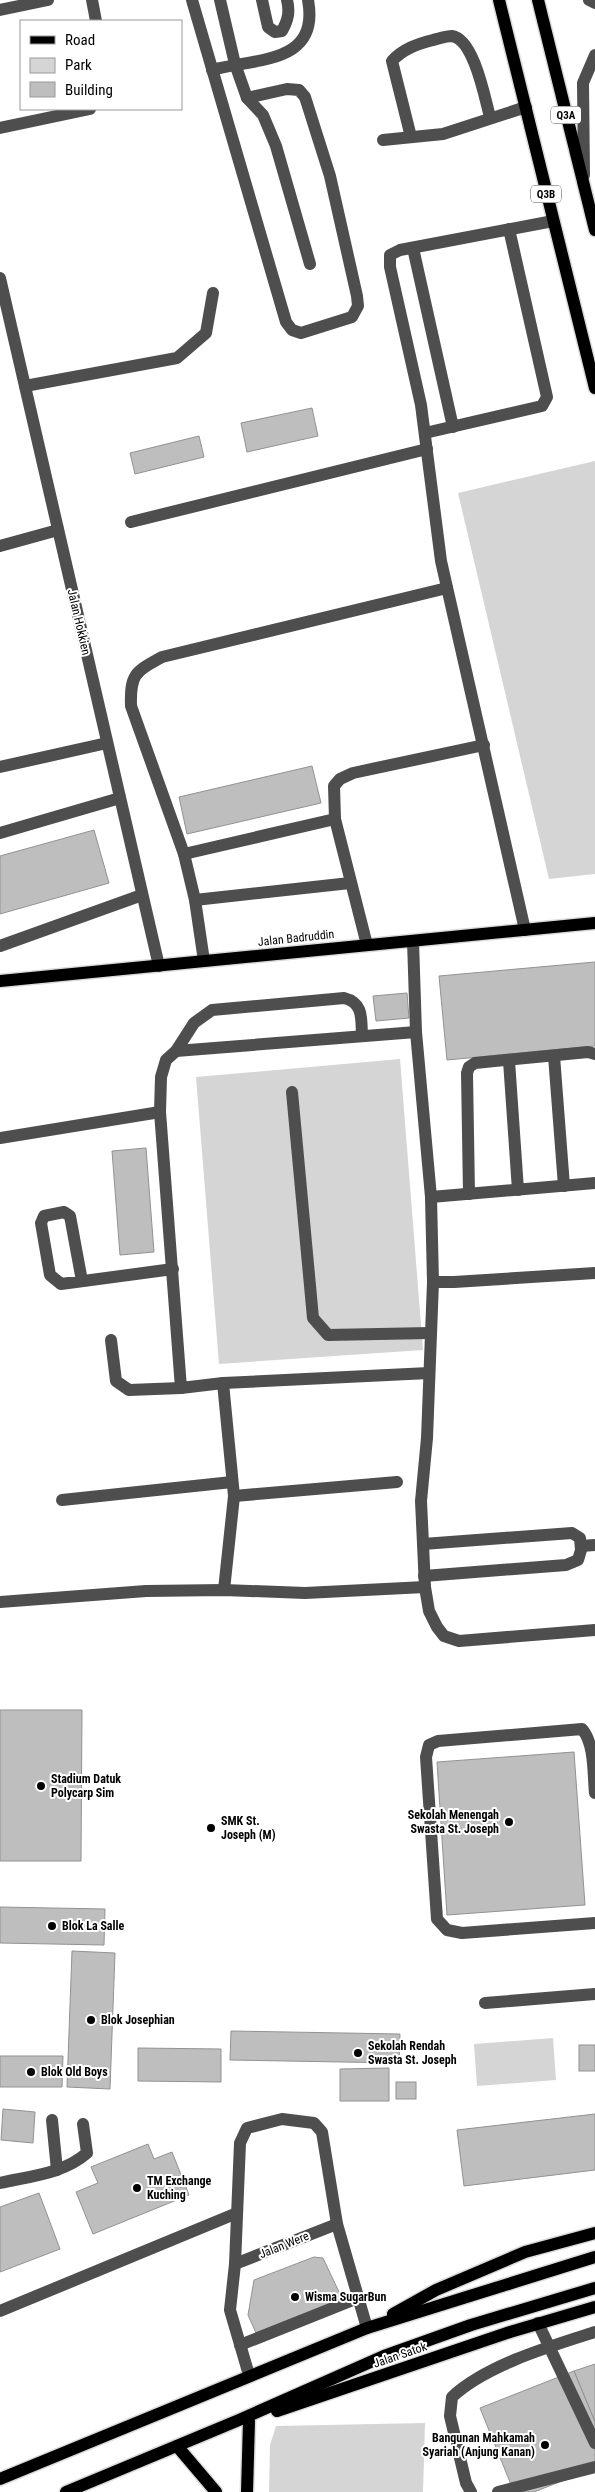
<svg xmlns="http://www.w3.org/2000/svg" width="595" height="2492" font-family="'Roboto Condensed',sans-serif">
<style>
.green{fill:#d5d5d5}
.building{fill:#bebebe;stroke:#929292}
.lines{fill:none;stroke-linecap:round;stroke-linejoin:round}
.major-casing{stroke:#dbdbdb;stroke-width:15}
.minor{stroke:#4e4e4e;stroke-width:12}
.major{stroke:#000;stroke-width:12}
.poi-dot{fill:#000;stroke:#fff;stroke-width:2}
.labels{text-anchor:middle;stroke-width:4;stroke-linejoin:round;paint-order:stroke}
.shield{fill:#fff;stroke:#4c4c4c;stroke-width:1}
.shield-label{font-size:11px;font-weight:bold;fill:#000}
.street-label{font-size:12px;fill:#000;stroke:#fff}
.poi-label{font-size:12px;font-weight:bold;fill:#000;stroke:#fff;text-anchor:start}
</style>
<rect width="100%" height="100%" fill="#fff"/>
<g class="green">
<polygon points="595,461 595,874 549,879 458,493"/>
<polygon points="400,1059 423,1350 219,1364 196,1077"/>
<polygon points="553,2038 556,2080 477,2086 474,2044"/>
<polygon points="425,2423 423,2492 269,2492 270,2445 276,2426"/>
</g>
<g class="building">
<polygon points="312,408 318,436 247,452 241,423"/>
<polygon points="199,436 204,457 135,474 130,453"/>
<polygon points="312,766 321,803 187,834 179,797"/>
<polygon points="94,830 109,883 0,914 0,856"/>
<polygon points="595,962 595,1046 447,1060 439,976"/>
<polygon points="407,993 409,1018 376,1021 373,996"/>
<polygon points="146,1148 154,1252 120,1255 112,1151"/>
<polygon points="0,1710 82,1710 81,1861 0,1861"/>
<polygon points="574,1752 585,1905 447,1915 437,1762"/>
<polygon points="0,1907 105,1909 104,1945 0,1943"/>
<polygon points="72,1951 115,1953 110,2089 67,2087"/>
<polygon points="231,2031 400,2034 399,2063 230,2060"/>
<rect x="579" y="2045" width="16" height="26"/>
<polygon points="138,2048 221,2049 221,2082 138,2081"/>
<polygon points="0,2056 63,2056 62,2087 0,2087"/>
<polygon points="389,2068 389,2101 340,2101 340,2069"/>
<rect x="396" y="2082" width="20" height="17"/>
<polygon points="3,2109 35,2112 33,2143 1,2140"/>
<polygon points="595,2114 595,2170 464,2186 457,2130"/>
<polygon points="148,2144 154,2159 172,2152 189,2195 93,2234 76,2192 98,2183 91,2167"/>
<polygon points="39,2193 60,2249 0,2272 0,2207"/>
<polygon points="314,2257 323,2258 340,2294 338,2301 256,2333 248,2315 254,2280"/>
<polygon points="595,2364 595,2422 574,2371"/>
<polygon points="574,2371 595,2422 595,2468 534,2492 514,2492 480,2408"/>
</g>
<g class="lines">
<defs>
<g id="major">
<polyline points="499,0 595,388"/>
<polyline points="538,0 595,230"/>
<polyline points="0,981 595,923"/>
<polyline points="393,2314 436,2290 525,2252 595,2233"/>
<polyline points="277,2411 510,2332 595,2307"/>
<polyline points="177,2446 216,2492"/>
<polyline points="0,2479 367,2328 595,2257"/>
<polyline points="66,2492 239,2420 384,2356 471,2325 595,2288"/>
<polyline points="247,2492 249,2421"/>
</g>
</defs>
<use href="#major" class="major-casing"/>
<g class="minor">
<polyline points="92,0 96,21"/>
<polyline points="192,0 286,322 292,330 301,333 352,317 358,306 357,296 330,176 305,97 299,90 287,89 247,98"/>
<polyline points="220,0 235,64 247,98 263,115 276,146 310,264"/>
<path d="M262,0l6,27 7,5 7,-1c6,-11 8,-19 5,-31"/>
<polyline points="589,0 595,3"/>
<polyline points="0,10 48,0"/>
<path d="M212,70c45,-12 108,-6 96,-70"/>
<polyline points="0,128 90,109"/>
<path d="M411,137l-19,-76c11,-12 25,-17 41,-21 5,-1 13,-4 19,-4 22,3 33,63 38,81"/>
<polyline points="383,140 443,134 526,107"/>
<polyline points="584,175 583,83 595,55"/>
<polyline points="413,248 453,427"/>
<polyline points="0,278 159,966"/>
<polyline points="25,386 177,358 206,333 213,293"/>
<polyline points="425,433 542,406 547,397 509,229"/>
<polyline points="131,522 427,449"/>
<polyline points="0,546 58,530"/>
<polyline points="0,767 107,743"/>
<polyline points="0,833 120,798"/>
<polyline points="184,854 335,819"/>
<polyline points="195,900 350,883"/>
<polyline points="525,930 441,561 421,405 390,267 390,255 400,250 553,221"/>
<polyline points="413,941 416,1032 431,1197 433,1282 427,1438 421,1501 425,1587 429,1611 437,1627 444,1636 459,1641 595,1630"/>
<polyline points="367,945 335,819 334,786 340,779 353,773 484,745"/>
<polyline points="0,946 142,895"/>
<path d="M204,961l-9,-61 -11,-46 -53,-148c-1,-32 4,-34 31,-49l285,-69"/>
<path d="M362,1036c-1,-17 2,-33 -18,-38l-132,12 -18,13 -18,28 -10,9 -5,17 -1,35 21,276 42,-5 206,-10"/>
<polyline points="176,1051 416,1032"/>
<polyline points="554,1056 564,1186"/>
<polyline points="509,1061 518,1190"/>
<polyline points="292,1092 313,1318 328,1335 430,1333"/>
<polyline points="0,1138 160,1112"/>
<polyline points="469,1194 467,1073 469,1067 475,1063 588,1052 595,1054"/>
<polyline points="431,1197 595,1183"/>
<polyline points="82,1281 70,1216 64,1212 44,1216 41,1223 50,1275 61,1284 173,1269"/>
<polyline points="433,1282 454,1282 595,1273"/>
<polyline points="111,1340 116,1381 129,1390 181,1388"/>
<polyline points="223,1383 234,1496 224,1590"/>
<polyline points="234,1496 397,1482"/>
<polyline points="62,1500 232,1482"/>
<polyline points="423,1544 572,1533 580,1538 581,1550 578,1560 566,1565 424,1576"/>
<polyline points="581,1546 595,1545"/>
<polyline points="0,1602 146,1591 224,1590 305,1593 425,1587"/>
<path d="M595,1793c-2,-19 0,-49 -13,-64l-144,12 -9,4 -3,12 11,162 10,11 15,3 133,-10"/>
<polyline points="485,2003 595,1994"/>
<polyline points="52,2120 57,2170"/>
<path d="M0,2183c30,-7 63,-9 87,-30l-4,-29"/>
<polyline points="235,2264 337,2224 367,2328"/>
<polyline points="0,2311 237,2213"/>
<polyline points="538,2323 595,2443"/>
<polyline points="240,2345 358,2298"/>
<polyline points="249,2375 230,2310 235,2264 240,2143 247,2128 282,2119 314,2123 322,2132 337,2224"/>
<path d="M471,2492l-5,-9 -16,-67 2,-19c34,-32 99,-51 143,-65"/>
<polyline points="498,2492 595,2467"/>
</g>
<use href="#major" class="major"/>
</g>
<g class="poi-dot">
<circle cx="41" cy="1786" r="5"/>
<circle cx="509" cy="1822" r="5"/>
<circle cx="211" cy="1828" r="5"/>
<circle cx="52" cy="1926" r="5"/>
<circle cx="91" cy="2020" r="5"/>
<circle cx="358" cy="2053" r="5"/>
<circle cx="31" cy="2072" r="5"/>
<circle cx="137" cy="2188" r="5"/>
<circle cx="295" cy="2297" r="5"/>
<circle cx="545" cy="2445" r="5"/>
</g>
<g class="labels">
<g class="shield">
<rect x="551" y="106.5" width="30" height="17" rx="4"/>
<rect x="531" y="185.5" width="30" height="17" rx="4"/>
</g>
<g class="shield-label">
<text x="566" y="119">Q3A</text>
<text x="546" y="198">Q3B</text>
</g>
<g class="street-label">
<text transform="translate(79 622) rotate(77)" y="4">Jalan Hokkien</text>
<text transform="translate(296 938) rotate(-6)" y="4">Jalan Badruddin</text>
<text transform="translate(284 2245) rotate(-22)" y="4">Jalan Were</text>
<text transform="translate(400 2355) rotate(-19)" y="4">Jalan Satok</text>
</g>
<g class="poi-label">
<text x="51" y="1783">Stadium Datuk<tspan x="51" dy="14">Polycarp Sim</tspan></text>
<text x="499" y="1819" text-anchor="end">Sekolah Menengah<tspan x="499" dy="14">Swasta St. Joseph</tspan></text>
<text x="221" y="1825">SMK St.<tspan x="221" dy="14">Joseph (M)</tspan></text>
<text x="62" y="1930">Blok La Salle</text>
<text x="101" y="2024">Blok Josephian</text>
<text x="368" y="2050">Sekolah Rendah<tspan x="368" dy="14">Swasta St. Joseph</tspan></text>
<text x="41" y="2076">Blok Old Boys</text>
<text x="147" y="2185">TM Exchange<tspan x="147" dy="14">Kuching</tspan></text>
<text x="305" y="2301">Wisma SugarBun</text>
<text x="535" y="2442" text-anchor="end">Bangunan Mahkamah<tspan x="535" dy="14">Syariah (Anjung Kanan)</tspan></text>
</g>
</g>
<rect x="20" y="20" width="162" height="90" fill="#ffffff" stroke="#999999"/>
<rect x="30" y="36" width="25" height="8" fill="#000000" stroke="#999999"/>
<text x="65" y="45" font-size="15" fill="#000000">Road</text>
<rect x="30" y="58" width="25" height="15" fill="#d5d5d5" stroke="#999999"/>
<text x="65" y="70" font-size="15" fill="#000000">Park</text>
<rect x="30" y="82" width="25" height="15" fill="#bebebe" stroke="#999999"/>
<text x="65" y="95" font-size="15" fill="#000000">Building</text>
</svg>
